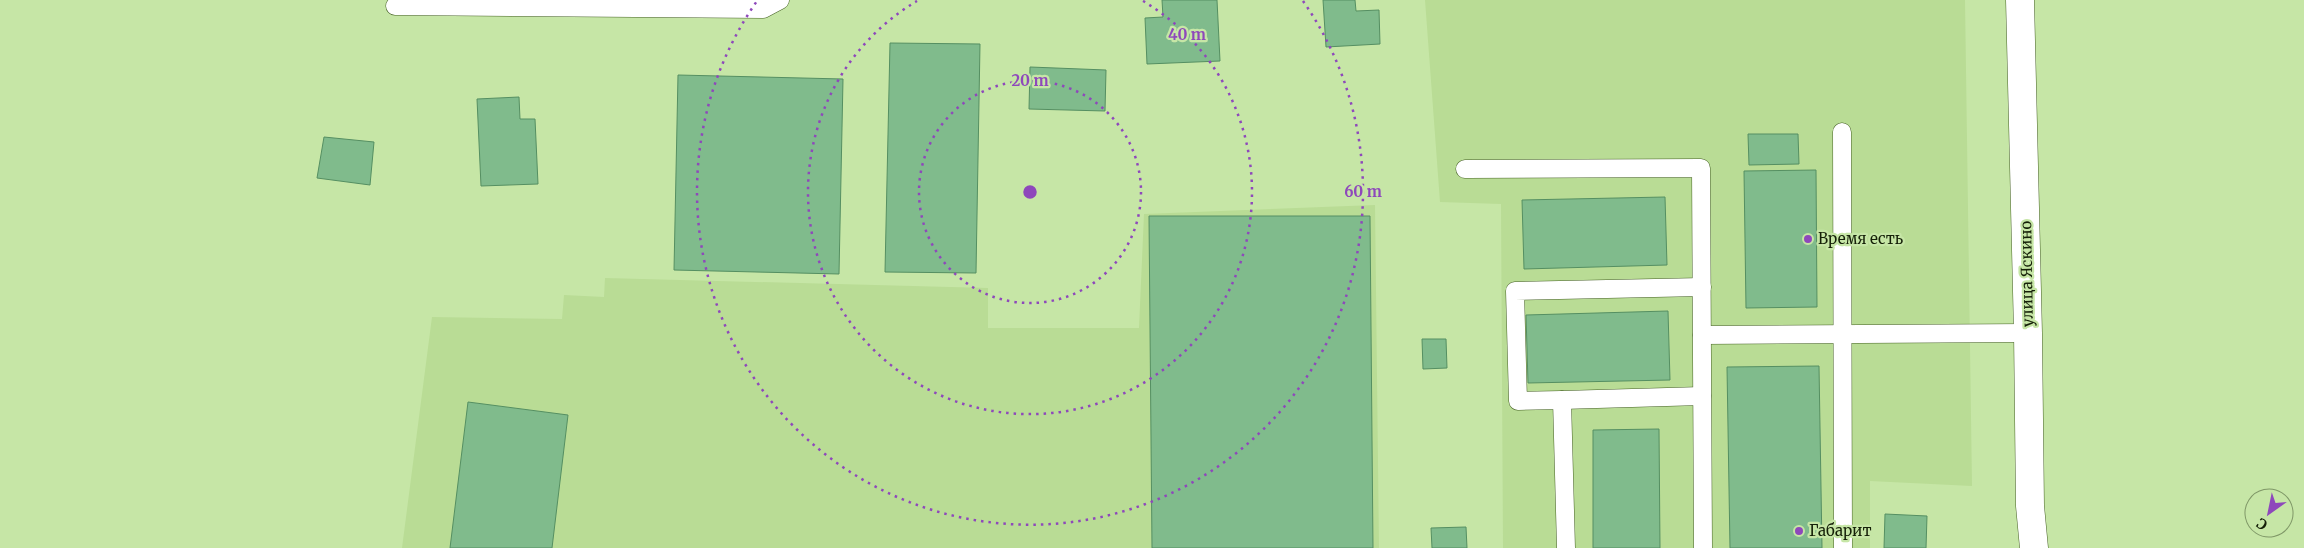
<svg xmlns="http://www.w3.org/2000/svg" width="2304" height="548" font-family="Merriweather,serif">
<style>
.built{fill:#b9dc95}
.building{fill:#80bb8c;stroke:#558f62}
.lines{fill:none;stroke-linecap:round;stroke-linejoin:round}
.service-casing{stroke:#466126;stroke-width:19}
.tertiary-casing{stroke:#466126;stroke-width:29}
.service{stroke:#fff;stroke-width:18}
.tertiary{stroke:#fff;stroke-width:28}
.ring{fill:none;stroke:#8e48bb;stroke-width:2.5;stroke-dasharray:2.5 5}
.poi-dot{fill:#8e48bb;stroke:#c6e6a6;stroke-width:2}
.labels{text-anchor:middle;stroke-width:4.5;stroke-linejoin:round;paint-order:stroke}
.poi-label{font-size:15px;fill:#152008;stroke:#c6e6a6;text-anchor:start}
.street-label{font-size:15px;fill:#152008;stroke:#c6e6a6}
.centre{fill:#8e48bb;stroke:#c6e6a6;stroke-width:2.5}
.ring-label{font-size:15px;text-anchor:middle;font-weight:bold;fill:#8e48bb;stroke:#c6e6a6;stroke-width:4.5;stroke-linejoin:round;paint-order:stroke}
</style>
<rect width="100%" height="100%" fill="#c6e6a6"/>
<g class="built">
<polygon points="1425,0 1965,0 1972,486 1870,481 1870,548 1503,548 1501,204 1440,202"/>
<polygon points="1375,205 1379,548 402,548 432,317 562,319 564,295 604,297 605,278 988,288 988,328 1139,328 1144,214"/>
</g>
<g class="building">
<polygon points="1162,0 1217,0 1220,61 1147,64 1145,18 1163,17"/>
<polygon points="1323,0 1355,0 1356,11 1379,10 1380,44 1326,47"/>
<polygon points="890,43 980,44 976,273 885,272"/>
<polygon points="1030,67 1106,70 1105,111 1029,109"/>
<polygon points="678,75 843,79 839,274 674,270"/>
<polygon points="519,97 520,119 535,119 538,184 481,186 477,99"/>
<polygon points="1748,134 1798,134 1799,164 1749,165"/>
<polygon points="324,137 374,142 370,185 317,178"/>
<polygon points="1816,170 1817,307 1746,308 1744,171"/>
<polygon points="1665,197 1667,265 1524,269 1522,200"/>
<polygon points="1149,216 1370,216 1373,548 1152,548"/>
<polygon points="1668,311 1670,380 1528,383 1526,315"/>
<polygon points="1422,339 1446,339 1447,368 1423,369"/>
<polygon points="1819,366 1822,548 1730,548 1727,367"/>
<polygon points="468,402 568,415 552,548 450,548"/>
<polygon points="1659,429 1660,548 1593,548 1593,430"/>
<polygon points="1885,514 1927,516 1926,548 1884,548"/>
<polygon points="1466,527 1467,548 1432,548 1431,528"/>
</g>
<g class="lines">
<defs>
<g id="service">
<polyline points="395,6 763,9 780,0"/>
<polyline points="1842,132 1843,548"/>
<polyline points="1465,169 1701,168 1703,548"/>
<polyline points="1702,335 2028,333"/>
<polyline points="1562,400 1702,396"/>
<polyline points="1566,548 1562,400 1518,401 1515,291 1702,287"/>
</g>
<polyline id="tertiary" points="2020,0 2028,333 2030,506 2034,548"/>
</defs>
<use href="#service" class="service-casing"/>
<use href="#tertiary" class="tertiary-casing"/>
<use href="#service" class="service"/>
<use href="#tertiary" class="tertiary"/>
</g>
<g class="ring">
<circle cx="1030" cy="192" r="111"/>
<path d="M1143 1A222 222 0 1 1 917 1"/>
<path d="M1303 1A333 333 0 1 1 757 1"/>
</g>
<g class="poi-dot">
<circle cx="1808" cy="239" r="5"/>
<circle cx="1799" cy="531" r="5"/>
</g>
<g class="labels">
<g class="poi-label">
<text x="1818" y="244">Время есть</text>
<text x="1809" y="536">Габарит</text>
</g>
<g class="street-label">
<text transform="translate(2027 274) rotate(-91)" y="5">улица Яскино</text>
</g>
</g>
<circle cx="1030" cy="192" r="8" class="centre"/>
<g class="ring-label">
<text x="1187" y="40">40 m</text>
<text x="1030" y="86">20 m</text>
<text x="1363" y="197">60 m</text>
</g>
<g transform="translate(2269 513) rotate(213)"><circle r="24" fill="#c6e6a6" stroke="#7f9767"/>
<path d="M0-4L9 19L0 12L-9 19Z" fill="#8e48bb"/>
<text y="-8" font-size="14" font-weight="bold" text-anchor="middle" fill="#152008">С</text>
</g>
</svg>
